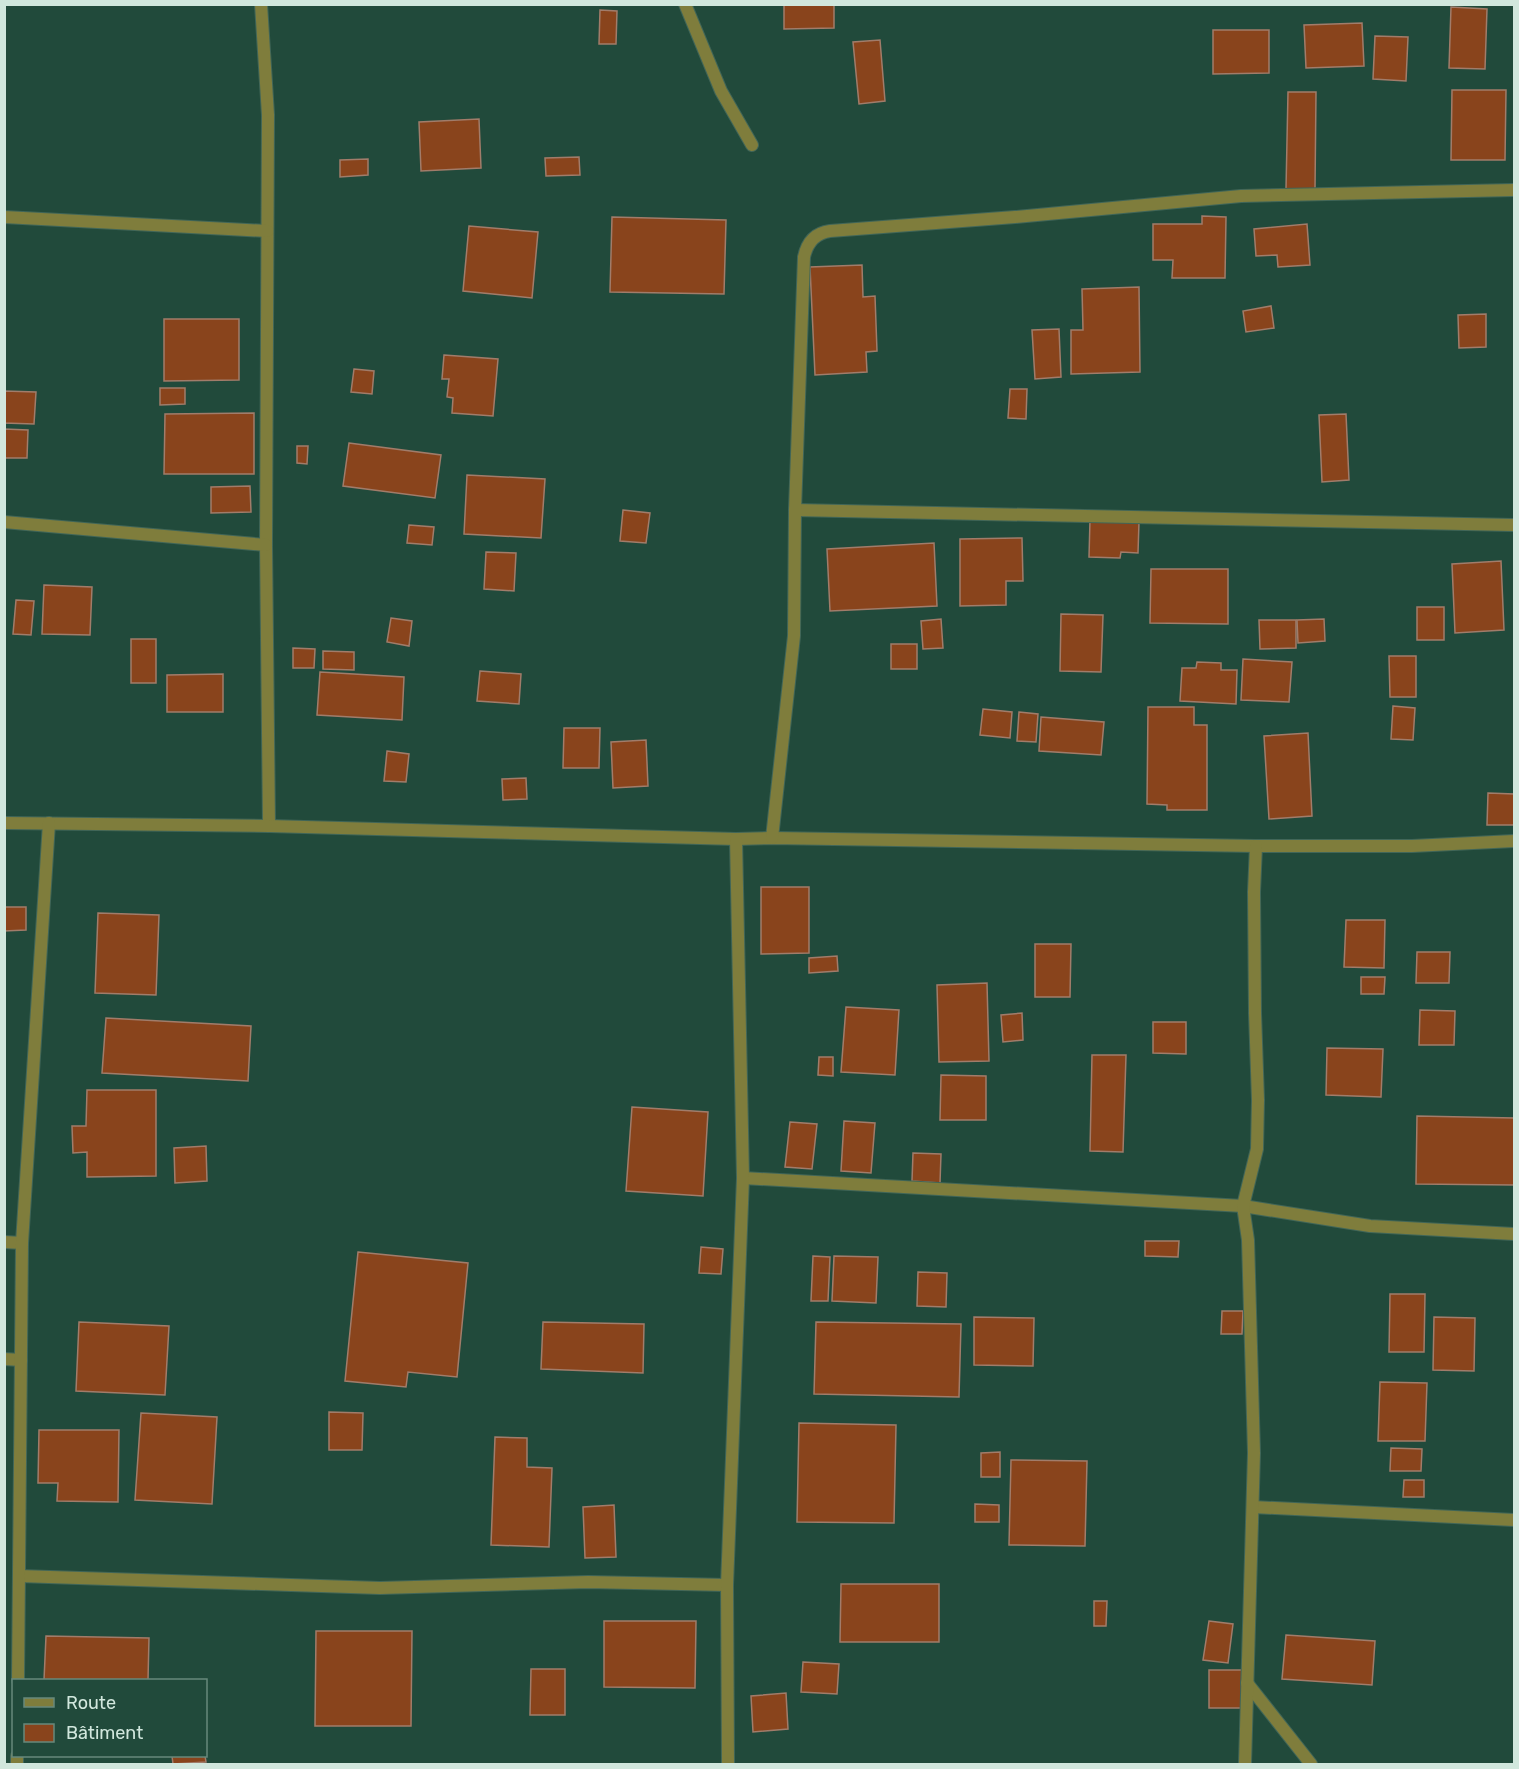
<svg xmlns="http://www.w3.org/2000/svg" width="1519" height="1769" font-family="Rubik,sans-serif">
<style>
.building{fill:#89441c;stroke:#a17c6a;stroke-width:1.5}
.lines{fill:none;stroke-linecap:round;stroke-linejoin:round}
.service-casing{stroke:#416658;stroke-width:14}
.minor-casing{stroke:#416658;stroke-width:14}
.service{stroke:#7f7d3c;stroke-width:12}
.minor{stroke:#7f7d3c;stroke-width:12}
</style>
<rect width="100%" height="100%" fill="#214a3b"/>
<g class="building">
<polygon points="784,4 834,4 834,28 784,29"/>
<polygon points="1451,7 1487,9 1485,69 1449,68"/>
<polygon points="600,10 617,11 616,44 599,44"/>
<polygon points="1362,23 1364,66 1306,68 1304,25"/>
<polygon points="1213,30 1269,30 1269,73 1213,74"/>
<polygon points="1375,36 1408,37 1406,81 1373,79"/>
<polygon points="880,40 885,101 859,104 853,42"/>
<polygon points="1452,90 1506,90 1505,160 1451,160"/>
<polygon points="1288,92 1316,92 1315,189 1286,189"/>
<polygon points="479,119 481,168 421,171 419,122"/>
<polygon points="579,157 580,175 546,176 545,158"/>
<polygon points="368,159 368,175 340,177 340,160"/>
<polygon points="1202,216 1226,217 1225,278 1172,278 1173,260 1153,260 1153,224 1202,224"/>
<polygon points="612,217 726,220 724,294 610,292"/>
<polygon points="1307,224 1310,265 1278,267 1277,255 1256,256 1254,229"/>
<polygon points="469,226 538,232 532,298 463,291"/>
<polygon points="862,265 863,297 875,296 877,351 866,352 867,372 815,375 810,267"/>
<polygon points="1139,287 1140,372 1071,374 1071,330 1083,330 1082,289"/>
<polygon points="1271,306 1274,328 1246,332 1243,311"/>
<polygon points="1486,314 1486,347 1459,348 1458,315"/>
<polygon points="164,319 239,319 239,380 164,381"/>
<polygon points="1059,329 1061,377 1035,379 1032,330"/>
<polygon points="444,355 498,359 493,416 452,413 453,398 447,397 449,379 442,379"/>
<polygon points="354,369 374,371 372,394 351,392"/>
<polygon points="160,388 185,388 185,404 160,405"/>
<polygon points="1010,389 1027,389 1026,419 1008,418"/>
<polygon points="4,391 36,392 34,424 4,423"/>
<polygon points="254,413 254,474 164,474 165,414"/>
<polygon points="1346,414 1349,480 1322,482 1319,415"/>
<polygon points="4,429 28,430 27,458 4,458"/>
<polygon points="349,443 441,455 435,498 343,486"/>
<polygon points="297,446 308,446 307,464 297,463"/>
<polygon points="467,475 545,479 541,538 464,534"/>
<polygon points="250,486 251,512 211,513 211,487"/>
<polygon points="623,510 650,513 646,543 620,541"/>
<polygon points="1090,520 1139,522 1138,553 1121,552 1120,558 1089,557"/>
<polygon points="409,525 434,527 432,545 407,543"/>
<polygon points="1022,538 1023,581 1006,581 1006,605 960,606 960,539"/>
<polygon points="934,543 937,606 830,611 827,549"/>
<polygon points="486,552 516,553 514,591 484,589"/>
<polygon points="1501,561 1504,630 1455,633 1452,564"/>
<polygon points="1151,569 1228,569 1228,624 1150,623"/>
<polygon points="44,585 92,587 90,635 42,634"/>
<polygon points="16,600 34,601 31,635 13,634"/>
<rect x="1417" y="607" width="27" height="33"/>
<polygon points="1061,614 1103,615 1101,672 1060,671"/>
<polygon points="391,618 412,621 409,646 387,642"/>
<polygon points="941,619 943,648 923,649 921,621"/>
<polygon points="1324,619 1325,641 1298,643 1297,620"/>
<polygon points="1259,620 1296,620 1296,648 1260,649"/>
<rect x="131" y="639" width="25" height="44"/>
<rect x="891" y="644" width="26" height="25"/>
<polygon points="293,648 315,649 314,668 293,668"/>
<polygon points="323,651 354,652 354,670 323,669"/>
<polygon points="1389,656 1416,656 1416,697 1390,697"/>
<polygon points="1243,659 1292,662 1289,702 1241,700"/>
<polygon points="1197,662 1221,663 1221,670 1237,670 1236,704 1180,701 1182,668 1196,668"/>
<polygon points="480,671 521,674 519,704 477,701"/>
<polygon points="320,672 404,677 402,720 317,715"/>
<polygon points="223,674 223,712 167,712 167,675"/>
<polygon points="1393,706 1415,708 1413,740 1391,739"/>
<polygon points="1148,707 1194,707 1194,725 1207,725 1207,810 1167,810 1167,805 1147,804"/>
<polygon points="983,709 1012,712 1010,738 980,735"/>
<polygon points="1019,712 1038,714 1036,742 1017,741"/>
<polygon points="1041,717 1104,722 1101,755 1039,751"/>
<polygon points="564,728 600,728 599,768 563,768"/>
<polygon points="1308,733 1312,816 1269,819 1264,736"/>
<polygon points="646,740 648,786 613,788 611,742"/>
<polygon points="387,751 409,754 406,782 384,781"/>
<polygon points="526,778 527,799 503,800 502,779"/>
<polygon points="1488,793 1514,794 1514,825 1487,825"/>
<polygon points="761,887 809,887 809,953 761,954"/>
<polygon points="4,907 26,907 26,930 4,931"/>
<polygon points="98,913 159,915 156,995 95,993"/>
<polygon points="1346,920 1385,920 1384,968 1344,967"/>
<polygon points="1035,944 1071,944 1070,997 1035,997"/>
<polygon points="1417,952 1450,952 1449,983 1416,983"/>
<polygon points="837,956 838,971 809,973 809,958"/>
<polygon points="1361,977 1385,977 1384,994 1361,994"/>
<polygon points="987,983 989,1061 939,1062 937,985"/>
<polygon points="846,1007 899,1010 895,1075 841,1072"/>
<polygon points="1420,1010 1455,1011 1454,1045 1419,1045"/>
<polygon points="1022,1013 1023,1040 1003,1042 1001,1015"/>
<polygon points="106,1018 251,1026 248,1081 102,1073"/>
<polygon points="1153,1022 1186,1022 1186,1054 1153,1053"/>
<polygon points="1327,1048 1383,1049 1381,1097 1326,1095"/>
<polygon points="1092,1055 1126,1055 1123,1152 1090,1151"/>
<polygon points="819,1057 833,1057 833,1076 818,1075"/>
<polygon points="941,1075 986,1076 986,1120 940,1120"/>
<polygon points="87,1090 156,1090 156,1176 87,1177 87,1152 73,1153 72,1126 86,1126"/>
<polygon points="632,1107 708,1112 703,1196 626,1191"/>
<polygon points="1417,1116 1514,1118 1514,1185 1416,1184"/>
<polygon points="844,1121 875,1123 871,1173 841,1171"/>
<polygon points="790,1122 817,1124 812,1169 785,1167"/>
<polygon points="206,1146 207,1181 175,1183 174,1148"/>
<polygon points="913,1153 941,1154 940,1183 912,1181"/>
<polygon points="1145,1241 1179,1241 1178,1257 1145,1256"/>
<polygon points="701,1247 723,1249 721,1274 699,1273"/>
<polygon points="358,1252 468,1263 457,1377 408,1372 406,1387 345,1381"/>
<polygon points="813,1256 830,1257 828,1301 811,1301"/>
<polygon points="834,1256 878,1257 876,1303 832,1301"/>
<polygon points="918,1272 947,1273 946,1307 917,1306"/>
<polygon points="1390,1294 1425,1294 1424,1352 1389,1352"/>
<polygon points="1222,1311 1243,1311 1242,1334 1221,1334"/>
<polygon points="974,1317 1034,1318 1033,1366 974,1365"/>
<polygon points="1434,1317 1475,1318 1474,1371 1433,1370"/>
<polygon points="79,1322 169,1326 165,1395 76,1391"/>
<polygon points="543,1322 644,1324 643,1373 541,1369"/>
<polygon points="816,1322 961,1324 959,1397 814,1394"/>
<polygon points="1380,1382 1427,1383 1425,1441 1378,1441"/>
<polygon points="329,1412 363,1413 362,1450 329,1450"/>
<polygon points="141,1413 217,1417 212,1504 135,1500"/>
<polygon points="799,1423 896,1425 894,1523 797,1522"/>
<polygon points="39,1430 119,1430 118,1502 57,1501 58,1483 38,1483"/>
<polygon points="495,1437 527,1438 527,1467 552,1468 549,1547 491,1545"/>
<polygon points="1391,1448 1422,1449 1421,1471 1390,1471"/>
<polygon points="1000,1452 1000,1477 981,1477 981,1453"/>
<polygon points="1011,1460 1087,1461 1085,1546 1009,1545"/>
<polygon points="1404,1480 1424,1480 1424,1497 1403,1497"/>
<polygon points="975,1504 999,1505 999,1522 975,1522"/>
<polygon points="614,1505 616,1557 585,1558 583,1507"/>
<polygon points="841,1584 939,1584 939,1642 840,1642"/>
<polygon points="1094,1601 1107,1601 1106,1626 1094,1626"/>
<polygon points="604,1621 696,1621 695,1688 604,1687"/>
<polygon points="1209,1621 1233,1624 1228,1663 1203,1660"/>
<polygon points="316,1631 412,1631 411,1726 315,1726"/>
<polygon points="1286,1635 1375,1641 1372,1685 1282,1679"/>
<polygon points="46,1636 149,1638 148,1680 44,1680"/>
<polygon points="803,1662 839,1664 837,1694 801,1692"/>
<polygon points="531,1669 565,1669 565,1715 530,1715"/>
<rect x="1209" y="1670" width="33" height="38"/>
<polygon points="786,1693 788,1729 753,1732 751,1696"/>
<polygon points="172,1756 205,1756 206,1762 173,1764"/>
</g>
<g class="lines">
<defs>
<polyline id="service" points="4,1359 21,1360"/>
<g id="minor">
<polyline points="261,4 268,115 266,545 269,826"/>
<polyline points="685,4 721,91 752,145"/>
<polyline points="4,217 267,231"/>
<polyline points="795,510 1514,525"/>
<polyline points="4,522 266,545"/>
<polyline points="4,823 269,826 736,839 772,838 1256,846 1412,846 1514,841"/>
<path d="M772,838l22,-202 1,-126 9,-253c3,-14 11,-24 26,-26l185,-14 226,-21 273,-6"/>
<polyline points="743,1178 1243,1206 1370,1226 1514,1234"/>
<polyline points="4,1242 22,1243"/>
<polyline points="1253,1507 1514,1520"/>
<polyline points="19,1576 380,1588 588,1582 727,1585"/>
<polyline points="18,1680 22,1243 49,823"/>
<polyline points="1247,1683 1311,1764"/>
<polyline points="17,1764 17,1756"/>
<polyline points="728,1764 727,1585 743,1178 736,839"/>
<polyline points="1245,1764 1254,1453 1248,1240 1243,1206 1257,1149 1258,1100 1255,1013 1254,892 1256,846"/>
</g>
</defs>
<use href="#service" class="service-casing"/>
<use href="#minor" class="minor-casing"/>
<use href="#service" class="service"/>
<use href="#minor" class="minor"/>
</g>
<rect width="1519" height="1769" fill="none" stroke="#d1e7dd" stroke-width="12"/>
<rect x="12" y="1679" width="195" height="78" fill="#214a3b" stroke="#67897c" stroke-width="1.5"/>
<rect x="24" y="1698" width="30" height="9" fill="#7f7d3c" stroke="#67897c" stroke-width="1.5"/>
<text x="66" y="1709" font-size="18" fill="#d1e7dd">Route</text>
<rect x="24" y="1724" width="30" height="18" fill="#89441c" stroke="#67897c" stroke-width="1.5"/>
<text x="66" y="1739" font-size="18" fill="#d1e7dd">Bâtiment</text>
</svg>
